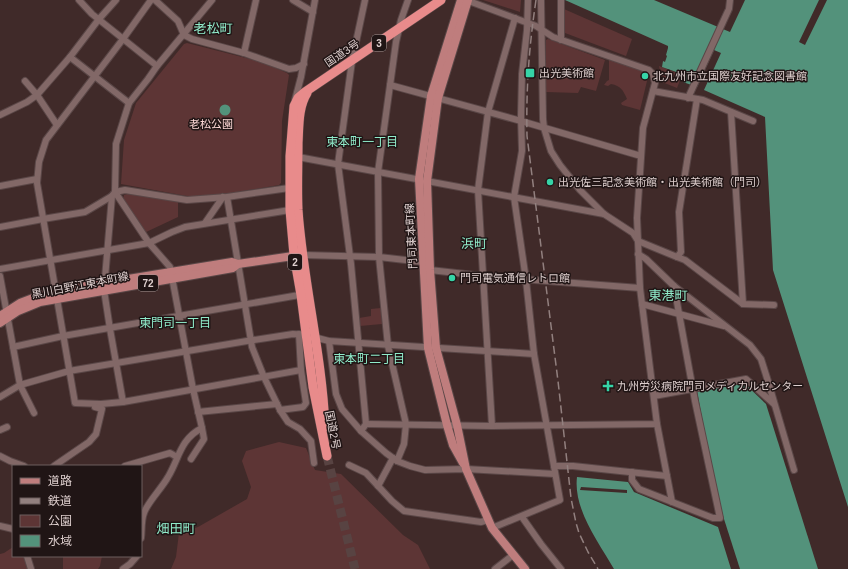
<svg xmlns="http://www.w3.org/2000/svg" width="848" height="569" font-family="Helvetica,'Noto Sans JP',sans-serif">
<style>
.green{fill:#5d3535}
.water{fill:#53927b}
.pier{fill:#402a29}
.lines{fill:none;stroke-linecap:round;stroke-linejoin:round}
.highway-tunnel{stroke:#584342;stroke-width:9;stroke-dasharray:9 4.5;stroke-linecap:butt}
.minor-casing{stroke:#5a4747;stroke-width:8}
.major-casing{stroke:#5a4747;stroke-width:10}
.highway-casing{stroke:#5a4747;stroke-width:10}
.minor{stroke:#826867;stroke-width:6}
.major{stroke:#bf7d7d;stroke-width:8}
.highway{stroke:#e88b8b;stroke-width:9}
.rail{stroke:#92807f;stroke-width:1.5;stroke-dasharray:8 4;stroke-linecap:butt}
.poi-dot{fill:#36d4a7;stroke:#201515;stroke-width:1.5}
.labels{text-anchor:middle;stroke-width:3;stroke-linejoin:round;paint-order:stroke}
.shield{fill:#201515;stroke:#a59796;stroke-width:1}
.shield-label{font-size:10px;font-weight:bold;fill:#decfce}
.street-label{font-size:11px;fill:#decfce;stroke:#201515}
.poi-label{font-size:11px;fill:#decfce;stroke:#201515;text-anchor:start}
.park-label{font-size:11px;fill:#fcd7d5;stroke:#201515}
.neighbourhood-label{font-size:12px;fill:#90ebca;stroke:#201515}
.quarter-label{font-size:13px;fill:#90ebca;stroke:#201515}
</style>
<rect width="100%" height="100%" fill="#402a29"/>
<g class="green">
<polygon points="483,0 521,0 520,12"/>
<polygon points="564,9 632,39 626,56 565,33"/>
<polygon points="548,39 605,60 596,91 581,87 578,93 546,92 546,40"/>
<polygon points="187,43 262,62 287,73 289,75 282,121 281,183 279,185 225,194 200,196 187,196 121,184 124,140 136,103 184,44"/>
<path d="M609,58l36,13 4,5 -3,3 1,2 -7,29 -18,-5 -1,-2 6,-4c-4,-9 -6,-13 -16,-15l-3,2 -4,-1 3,-4 2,-1z"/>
<polygon points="659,66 682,75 677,88 662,82"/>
<polygon points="127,194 137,195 178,201 178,217 144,233 123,199 124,195"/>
<polygon points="381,308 382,324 360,326 359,318 371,316 371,309"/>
<polygon points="279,442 306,448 315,470 341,474 403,535 418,545 430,569 171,569 176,557 179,533 198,527 247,499 251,487 242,461 246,451"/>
<polygon points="13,547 13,556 25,556 29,569 0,569 0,554 4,553"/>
<polygon points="63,556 102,556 100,566 98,569 63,569"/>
</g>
<g class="water">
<polygon points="565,0 654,0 730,32 745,0 819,0 799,42 805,45 827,0 848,0 848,507 773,270 765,117 704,90 721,53 714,50 697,87 683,82 683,80 681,79 682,76 685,77 685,75 662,67 663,61 665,62 667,56 666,55 668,48 668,46"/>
<circle cx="225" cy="110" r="5.5"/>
<polygon points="743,382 766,404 818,569 740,569 716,494 697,391"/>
<path d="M577,477l51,5 6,10 84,35 13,42h-117c-15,-26 -41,-60 -37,-92z"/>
</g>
<polygon class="pier" points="581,487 627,490 627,493 580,490"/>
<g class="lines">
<polyline class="highway-tunnel" points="327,456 355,569"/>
<defs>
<g id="minor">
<polyline points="79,0 92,14 157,66"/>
<polyline points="151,0 123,39 46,140 39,162 37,183 75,403 101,404 123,402 301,370"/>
<polyline points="155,0 178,21 184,35 192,39 244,53 289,69 296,68 304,64"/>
<polyline points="293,0 313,12"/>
<polyline points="541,0 543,119 544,128 551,151 560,165 580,190 604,214 633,233 638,241 677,257 681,252 679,212 697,99"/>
<polyline points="561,0 561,40"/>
<polyline points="729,9 730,0"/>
<polyline points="244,53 256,0"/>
<polyline points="70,57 129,103"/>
<polyline points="25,81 37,95 57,125"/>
<polyline points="390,85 521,121 641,156"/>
<polyline points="653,91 703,100 753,121"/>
<polyline points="688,98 728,11"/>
<polyline points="295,100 301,77 315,0"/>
<polyline points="731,112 743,304"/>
<polyline points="0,115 27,102 37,95 70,57 99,19 116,0"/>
<polyline points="298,157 604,214"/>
<polyline points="0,186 37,179"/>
<polyline points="112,196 104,290 110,329 123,402"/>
<polyline points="227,197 252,347 264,377 280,410 288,422 300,429 311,441 314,463"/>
<polyline points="205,223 223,197"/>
<polyline points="0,227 43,219 85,212 112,196 115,192 125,190 187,200 227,197 289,188 293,186"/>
<polyline points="638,254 646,259 674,286 750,345 761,359 767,378 794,470"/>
<polyline points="303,255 379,257 423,262 430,270 483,276 640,288"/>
<polyline points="677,257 685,260 743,304 774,305"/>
<polyline points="0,269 149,243 172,232 185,227 290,210"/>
<polyline points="0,276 20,385 34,413"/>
<polyline points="642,304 724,326"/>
<polyline points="329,341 336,394 342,409 361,431 386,453 397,461 410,466 425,470 466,469 555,474"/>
<polyline points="13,347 63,336 305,294"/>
<polyline points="654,396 746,379 774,404"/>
<polyline points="0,397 20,385 69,371 247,341 293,334 306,335 329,341 534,354"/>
<polyline points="280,410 303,407 306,403 301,370 299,334"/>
<polyline points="198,412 277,404"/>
<polyline points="366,424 492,426 657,424 640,288 637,218 643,128 655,83 653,74 649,70 553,37 536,26 466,0"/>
<polyline points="657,424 672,502"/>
<polyline points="492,426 478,190 488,112 515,18"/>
<polyline points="0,430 7,427"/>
<polyline points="361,431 366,424 351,264 338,164 352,61 365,0"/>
<polyline points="0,456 10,461 24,466"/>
<polyline points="191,459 204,439 202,428"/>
<polyline points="397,461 404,444 406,424 388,346 379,257 378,172 396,42 401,20 408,0"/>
<polyline points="349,465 366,473 392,501 404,511 481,522 488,520"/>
<polyline points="54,466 89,442 96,434 102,409 95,407"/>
<polyline points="125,466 170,453 177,457"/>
<polyline points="554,466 573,466 667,476"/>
<polyline points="632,472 632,480 639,489 713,518 720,518 695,401 674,286"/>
<polyline points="378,486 393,458"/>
<polyline points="522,517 541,544 561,569"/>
<polyline points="0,526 13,529"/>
<polyline points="492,528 560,500 534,354 526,280 514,197 522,151 521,117 522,74 527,30 528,0"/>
<path d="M141,538c1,-7 0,-18 3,-25 3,-10 18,-25 24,-36 11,-18 12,-38 34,-49l-9,-39 -22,-117 -1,-5 -21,-24 -34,-51 1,-48 13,-41 19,-24 9,-13 55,-66"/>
<polyline points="27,556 31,569"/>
<polyline points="123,569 130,564 137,556"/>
<polyline points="495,569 513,555"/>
</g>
<g id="major">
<polyline points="461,0 431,96 419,179 428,348 447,425 453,445 463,463"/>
<polyline points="468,0 438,98 427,181 430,270 436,348 457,425 466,469 492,528 525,569"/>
<polyline points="0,316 20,303 49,292 232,262 238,264"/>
<polyline points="0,323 18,311 40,302 233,268 238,264 300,255"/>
</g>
<g id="highway">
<path d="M307,93c-9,14 -8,34 -9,50 0,23 -1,45 0,67 5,73 24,144 27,217"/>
<polyline points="327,456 313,387 301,295 294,255 290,210 290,156 294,106 298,98 305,92 441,0"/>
</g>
</defs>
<use href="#minor" class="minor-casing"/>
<use href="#major" class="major-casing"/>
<use href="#highway" class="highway-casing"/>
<use href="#minor" class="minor"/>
<use href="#major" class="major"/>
<use href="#highway" class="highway"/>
<path class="rail" d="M536,0c-7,47 -10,88 -9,136l31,245 13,117 5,25 3,10 9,19 10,17"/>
</g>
<g class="poi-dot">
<rect x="525" y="68" width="10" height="10" rx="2"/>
<circle cx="645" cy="76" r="4"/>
<circle cx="550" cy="182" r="4"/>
<circle cx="452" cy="278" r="4"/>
<path d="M606 380h4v4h4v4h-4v4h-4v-4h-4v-4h4z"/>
</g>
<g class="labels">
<g class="shield">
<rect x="372" y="35" width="14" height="16" rx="3"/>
<rect x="288" y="254" width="14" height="16" rx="3"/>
<rect x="138" y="275" width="20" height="16" rx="3"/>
</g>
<g class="shield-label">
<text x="379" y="47">3</text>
<text x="295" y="266">2</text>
<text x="148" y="287">72</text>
</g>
<g class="street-label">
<text transform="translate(342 53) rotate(-34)" y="4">国道3号</text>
<text transform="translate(411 236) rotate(-93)" y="4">門司東本町線</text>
<text transform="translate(80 285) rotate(-11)" y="4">黒川白野江東本町線</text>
<text transform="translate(333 430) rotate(79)" y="4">国道2号</text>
</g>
<g class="poi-label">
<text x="539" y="77">出光美術館</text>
<text x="653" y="80">北九州市立国際友好記念図書館</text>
<text x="558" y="186">出光佐三記念美術館・出光美術館（門司）</text>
<text x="460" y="282">門司電気通信レトロ館</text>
<text x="617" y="390">九州労災病院門司メディカルセンター</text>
</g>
<g class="park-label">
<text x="211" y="128">老松公園</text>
</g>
<g class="neighbourhood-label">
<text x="362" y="146">東本町一丁目</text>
<text x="175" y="327">東門司一丁目</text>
<text x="369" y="363">東本町二丁目</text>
</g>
<g class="quarter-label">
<text x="213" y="33">老松町</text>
<text x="474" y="248">浜町</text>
<text x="668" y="300">東港町</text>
<text x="176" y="533">畑田町</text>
</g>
</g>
<rect x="12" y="465" width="130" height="92" fill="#201515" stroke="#6c5f5f"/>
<rect x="20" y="478" width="20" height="6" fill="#bf7d7d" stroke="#6c5f5f"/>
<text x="48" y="485" font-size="12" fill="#decfce">道路</text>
<rect x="20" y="498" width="20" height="6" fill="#92807f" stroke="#6c5f5f"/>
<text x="48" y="505" font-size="12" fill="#decfce">鉄道</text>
<rect x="20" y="515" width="20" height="12" fill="#5d3535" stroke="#6c5f5f"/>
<text x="48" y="525" font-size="12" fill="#decfce">公園</text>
<rect x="20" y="535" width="20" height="12" fill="#53927b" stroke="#6c5f5f"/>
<text x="48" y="545" font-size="12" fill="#decfce">水域</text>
</svg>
